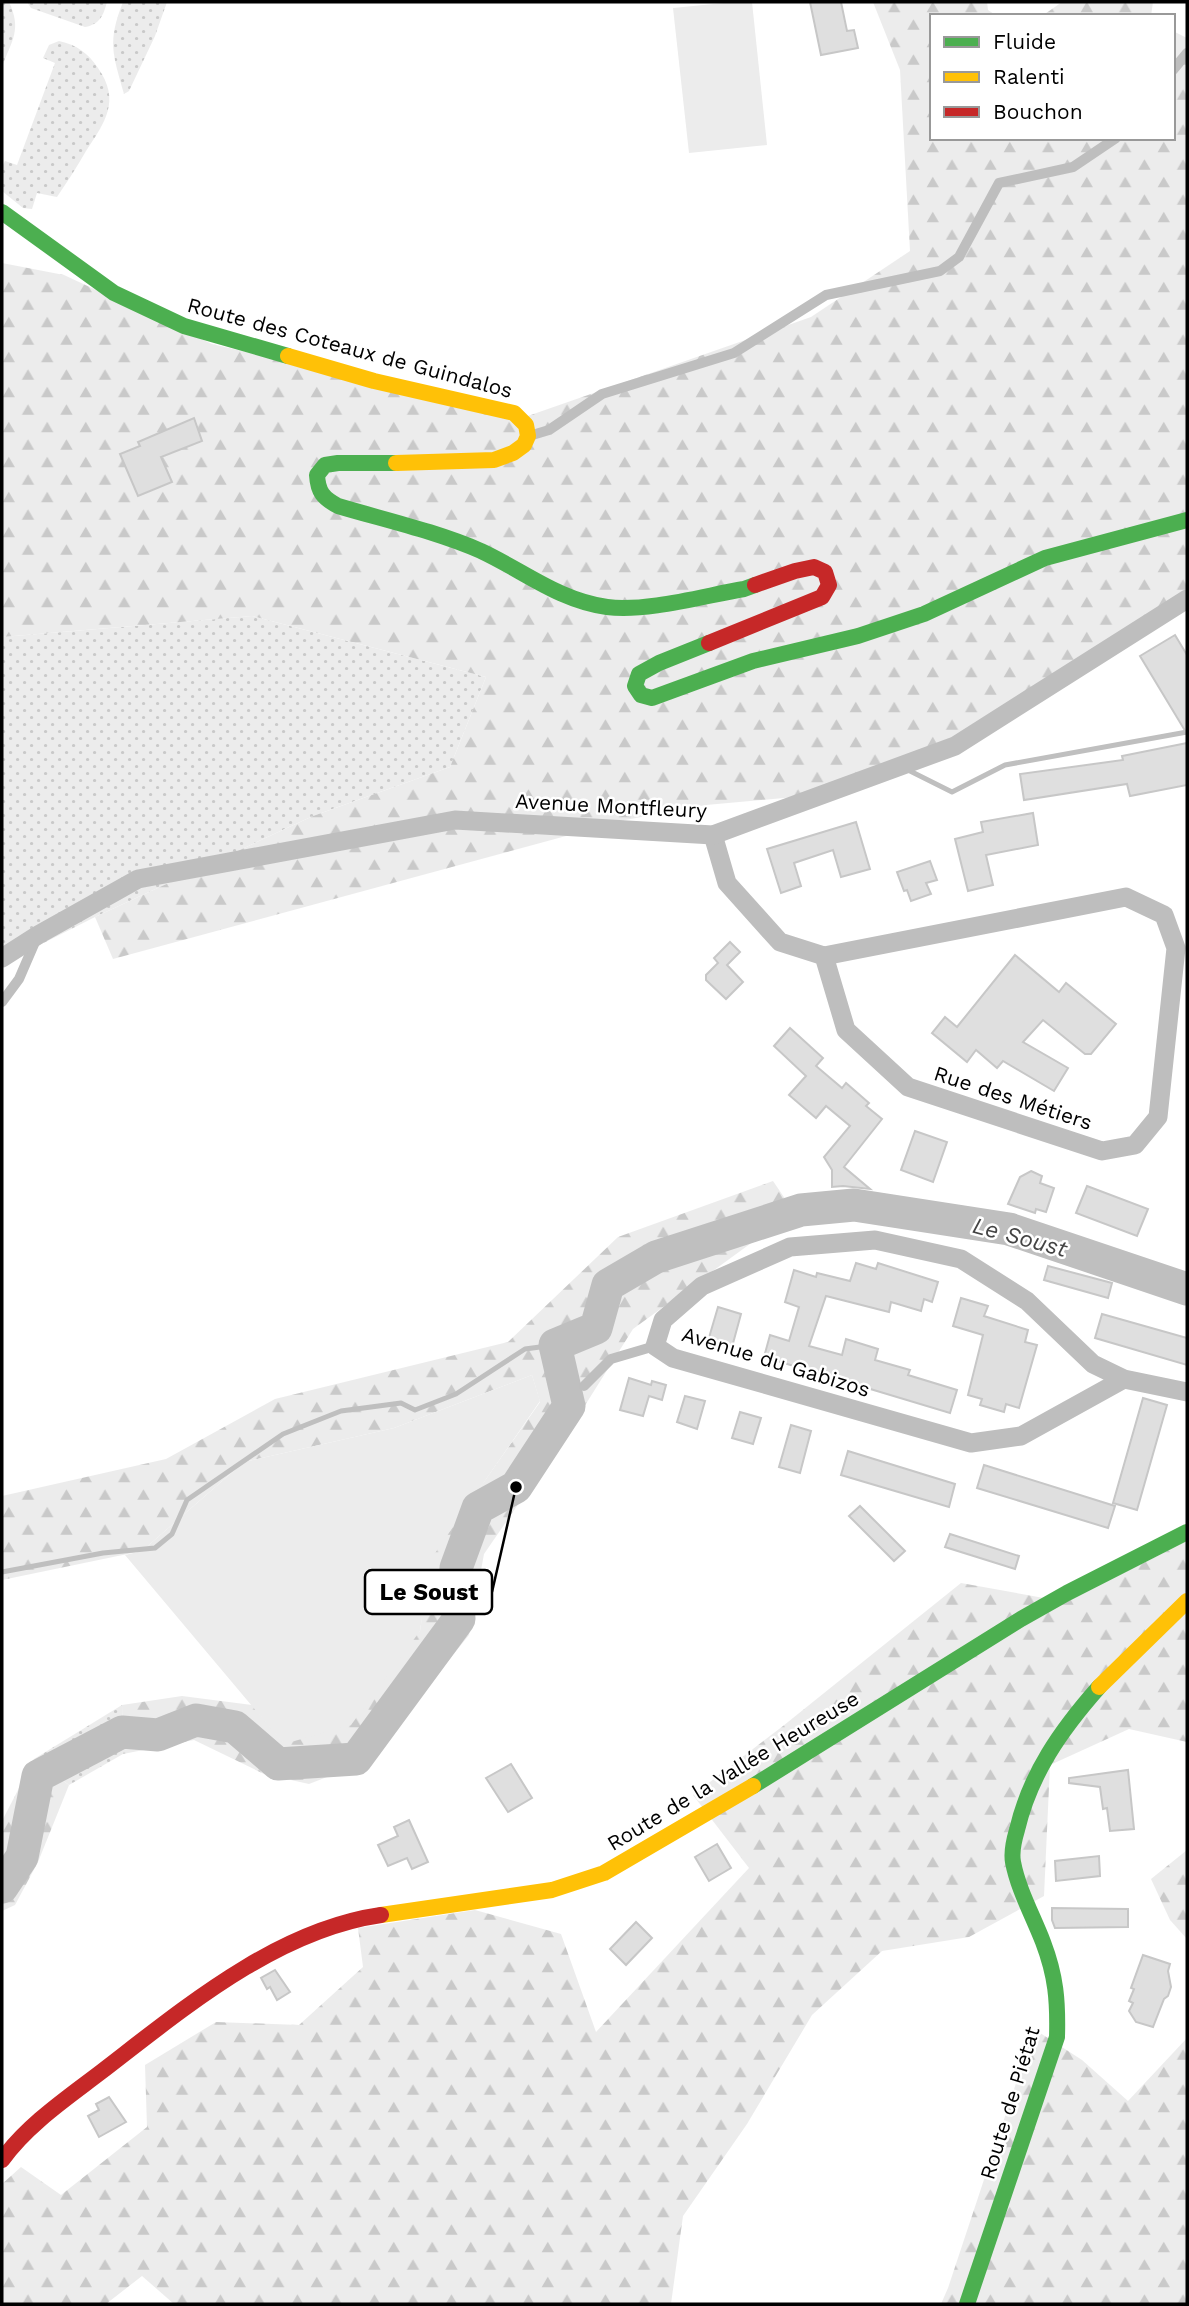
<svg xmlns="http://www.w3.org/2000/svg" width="1189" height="2306" font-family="'Work Sans',sans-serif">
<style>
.grass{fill:url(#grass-dots)}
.forest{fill:url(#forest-firs)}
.garden{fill:#ececec}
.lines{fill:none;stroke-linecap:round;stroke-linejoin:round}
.stream{stroke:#bfbfbf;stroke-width:5}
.river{stroke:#bfbfbf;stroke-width:33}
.building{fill:#dfdfdf;stroke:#c7c7c7;stroke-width:2}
.lane{stroke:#bebebe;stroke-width:10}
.street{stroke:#bebebe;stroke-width:19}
.fast{stroke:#4caf50;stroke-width:16}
.slow{stroke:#ffc107;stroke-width:16}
.jam{stroke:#c62828;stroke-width:16}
.labels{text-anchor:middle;stroke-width:5;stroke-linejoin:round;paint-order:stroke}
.street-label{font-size:21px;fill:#000;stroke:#fff}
.water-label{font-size:23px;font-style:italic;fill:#444;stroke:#fff}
.leader{fill:none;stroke:#000;stroke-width:2.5}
.callout-dot{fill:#000;stroke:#fff;stroke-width:2.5}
.callout{fill:#fff;stroke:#000;stroke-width:2.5}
.callout-label{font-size:23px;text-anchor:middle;font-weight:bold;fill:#000}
</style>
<defs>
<pattern id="grass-dots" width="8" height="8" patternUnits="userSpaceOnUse" patternTransform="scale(1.75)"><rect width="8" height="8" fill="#ececec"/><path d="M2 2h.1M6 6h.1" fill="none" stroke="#c9c9c9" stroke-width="1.8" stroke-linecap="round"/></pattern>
<pattern id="forest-firs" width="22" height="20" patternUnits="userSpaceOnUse" patternTransform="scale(1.75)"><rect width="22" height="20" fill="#ececec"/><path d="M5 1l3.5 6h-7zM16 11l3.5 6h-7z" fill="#c9c9c9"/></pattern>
</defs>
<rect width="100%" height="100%" fill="#fff"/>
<g class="grass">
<path d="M2,2h7c13,28 3,38 -7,65z"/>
<path d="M27,2h80c-4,14 -7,22 -22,25l-54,-19z"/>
<path d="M123,2h44l-12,34 -26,55 -5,3c-11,-40 -17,-52 -1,-92z"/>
<path d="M59,41c18,4 29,12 39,27 23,33 7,54 -12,83 -9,16 -19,31 -29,46l-20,-4 -5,16 -9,-1 -21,-17v-24l3,-6 12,4 38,-102 -12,-5 6,-13z"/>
<polygon points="252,616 486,677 450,767 313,816 95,917 2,964 2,637"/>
<polygon points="122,1705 123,1754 69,1785 34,1759"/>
</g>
<g class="forest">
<polygon points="873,2 987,2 988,10 997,16 932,16 932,138 1173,138 1173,31 1187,38 1187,589 951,745 828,794 706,805 625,820 113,959 95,917 313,816 450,767 486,677 252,616 2,637 2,263 64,275 212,344 525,417 811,317 910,251 900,70"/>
<polygon points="1062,2 1153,2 1151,16 1042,16"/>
<polygon points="773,1181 794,1212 633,1329 572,1426 484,1554 469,1635 368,1761 309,1784 264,1774 194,1740 123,1754 122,1705 182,1696 252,1705 284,1743 420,1631 430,1559 540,1402 532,1375 394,1428 244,1462 142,1551 2,1580 2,1496 166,1459 275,1399 508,1342 618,1237"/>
<polygon points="1187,1541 1187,1742 1129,1729 1050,1765 1044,1896 969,1937 882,1951 812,2015 747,2124 683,2216 671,2304 174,2304 142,2276 106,2304 2,2304 2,2184 21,2167 61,2195 147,2127 145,2065 216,2022 299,2025 363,1967 358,1928 475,1910 561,1934 596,2032 749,1868 693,1795 783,1726 961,1583 1066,1602"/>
<polygon points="34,1759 69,1785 38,1862 15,1905 2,1911 2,1821"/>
<polygon points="1187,1850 1187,1939 1170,1920 1151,1879"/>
<polygon points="1034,2029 1082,2060 1128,2101 1187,2038 1187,2304 941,2304 948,2288"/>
</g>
<g class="garden">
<polygon points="734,2 752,2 767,145 689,153 673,8"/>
<polygon points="532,1375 540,1401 431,1559 420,1631 351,1725 284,1744 125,1555 142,1551 244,1462 394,1428"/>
</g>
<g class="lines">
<g class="stream">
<polyline points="906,769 952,792 1005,765 1187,732"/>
<polyline points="2,1572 103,1553 155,1548 172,1534 187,1500 283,1434 341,1411 401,1403 415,1410 456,1394 525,1349 555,1345"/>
</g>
<polyline class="river" points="2,1887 22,1857 38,1776 122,1732 158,1735 196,1720 235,1727 278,1764 356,1759 459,1619 456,1568 478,1508 516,1487 569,1406 555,1345 596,1328 608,1285 656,1257 801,1210 854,1205 1009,1229 1187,1289"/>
</g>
<g class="building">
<polygon points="810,2 841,2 847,31 854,30 858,48 821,55"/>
<polygon points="194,418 202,441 161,457 172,482 138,496 120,454 140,446 138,442"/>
<polygon points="1175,635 1187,655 1187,734 1140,656"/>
<polygon points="1187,743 1187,785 1130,796 1127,784 1024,800 1020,774 1123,760 1122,756"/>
<polygon points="1033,813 1038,845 986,855 993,885 968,891 955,839 983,832 981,822"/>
<polygon points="856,822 870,869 841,877 833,850 794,863 801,886 781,893 767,849"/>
<polygon points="930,861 937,880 926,883 931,894 911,901 907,890 904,891 897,872"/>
<polygon points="730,942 740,952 727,965 743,982 726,999 706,980 706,975 718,963 714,958"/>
<polygon points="1015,955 1059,992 1066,983 1116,1024 1091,1054 1085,1054 1043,1020 1023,1042 1068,1068 1054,1091 1003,1061 997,1068 976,1050 967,1062 932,1033 945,1017 957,1027"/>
<polygon points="790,1028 823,1058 816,1066 842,1088 846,1083 869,1103 866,1106 882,1119 844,1167 870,1189 843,1186 832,1187 832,1170 824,1157 850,1126 826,1106 816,1118 789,1095 806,1076 774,1046"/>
<polygon points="915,1131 947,1142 933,1182 901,1170"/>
<polygon points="1031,1171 1042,1176 1040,1183 1054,1188 1046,1212 1036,1209 1035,1213 1008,1204 1020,1177"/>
<polygon points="1087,1186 1148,1209 1137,1236 1076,1213"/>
<polygon points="856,1263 876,1269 878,1263 938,1282 932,1302 924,1299 921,1311 891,1302 889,1312 826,1296 809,1346 842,1355 846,1339 878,1349 875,1360 910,1370 908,1375 957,1390 950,1413 764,1357 770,1335 789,1341 799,1307 785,1302 794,1270 816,1277 817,1273 850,1281"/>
<polygon points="1048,1266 1112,1283 1108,1298 1044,1280"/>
<polygon points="961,1298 988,1306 984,1316 1028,1330 1025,1342 1037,1345 1019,1408 1006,1404 1004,1412 980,1405 982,1399 968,1395 983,1335 953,1326"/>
<polygon points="718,1307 741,1314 732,1347 708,1341"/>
<polygon points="1102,1314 1187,1338 1187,1365 1095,1338"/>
<polygon points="629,1378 651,1385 652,1381 666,1385 662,1400 649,1396 643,1416 620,1410"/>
<polygon points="685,1396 705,1401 697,1429 677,1422"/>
<polygon points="1143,1398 1167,1405 1137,1510 1113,1503"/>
<polygon points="740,1412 761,1418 753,1444 732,1438"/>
<polygon points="791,1425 811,1431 800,1473 779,1467"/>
<polygon points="848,1451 955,1484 949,1507 841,1475"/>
<polygon points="984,1465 1115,1506 1108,1528 977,1488"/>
<polygon points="860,1506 905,1551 894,1561 849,1516"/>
<polygon points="950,1534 1019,1556 1015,1569 945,1547"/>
<polygon points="511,1764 532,1798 508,1812 486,1778"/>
<polygon points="1128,1770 1134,1829 1110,1831 1107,1808 1103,1809 1100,1787 1069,1783 1069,1778"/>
<polygon points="409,1820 428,1862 412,1869 407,1858 388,1866 378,1845 398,1836 394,1827"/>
<polygon points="717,1844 731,1868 709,1881 695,1857"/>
<polygon points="1099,1856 1100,1876 1056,1881 1055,1861"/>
<polygon points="1052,1908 1128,1909 1128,1927 1055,1928 1052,1920"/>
<polygon points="636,1922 652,1938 626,1965 610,1949"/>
<polygon points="1143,1955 1170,1964 1168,1971 1171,1987 1168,1996 1164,1999 1153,2027 1136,2022 1129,2011 1133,2003 1129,2001 1134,1989 1131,1988"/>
<polygon points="275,1970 290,1992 277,2000 270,1987 267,1989 261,1978"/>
<polygon points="109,2097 126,2122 99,2137 88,2116 99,2110 96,2104"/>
</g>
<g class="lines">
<g class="lane">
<polyline points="1173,70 1187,53"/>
<polyline points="529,436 549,430 602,394 734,353 826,295 940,271 959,257 999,183 1073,167 1116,138"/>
<polyline points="2,1002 19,979 35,942"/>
<polyline points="584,1386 611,1359 655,1346"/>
</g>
<g class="street">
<polyline points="713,835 727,883 780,942 824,956 1126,897 1164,915 1176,948 1158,1117 1135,1145 1102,1151 908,1087 846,1030 824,956"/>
<polyline points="2,958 38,935 138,879 455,820 713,835 955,746 1187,599"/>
<polyline points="1124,1379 1021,1436 971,1443 673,1358 655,1346 663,1320 702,1286 790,1247 875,1240 961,1259 1027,1301 1093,1364 1124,1379 1187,1392"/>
</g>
<g class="fast">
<polyline points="2,212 114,293 184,326 288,356"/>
<path d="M396,463h-58l-13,2 -8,10c1,17 6,23 21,31 47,14 97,25 143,45 43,20 77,49 126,56 40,5 96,-11 137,-18l11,-4"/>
<polyline points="709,643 659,663 639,674 635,686 641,695 652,698 753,661 858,636 924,614 1045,558 1187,520"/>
<polyline points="753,1786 1021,1619 1067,1593 1187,1532"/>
<path d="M967,2304l90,-267c1,-36 -1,-61 -14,-95 -10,-26 -25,-53 -30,-80 -2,-11 1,-22 4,-32 13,-56 44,-100 82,-143"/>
</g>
<g class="slow">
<polyline points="288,356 374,381 514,413 526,425 528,436 524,445 513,453 494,460 396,463"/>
<polyline points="1099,1687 1187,1601"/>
<polyline points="381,1915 552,1890 604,1873 753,1786"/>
</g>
<g class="jam">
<polyline points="709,643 822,597 829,585 825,572 814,567 795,571 755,585"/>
<path d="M2,2160c25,-35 65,-62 99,-88 82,-63 175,-142 280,-157"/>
</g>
</g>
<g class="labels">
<g class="street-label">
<text transform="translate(350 348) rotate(15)" y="7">Route des Coteaux de Guindalos</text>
<text transform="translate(611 806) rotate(3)" y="7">Avenue Montfleury</text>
<text transform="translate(1013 1098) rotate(18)" y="7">Rue des Métiers</text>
<text transform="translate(776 1362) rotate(17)" y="7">Avenue du Gabizos</text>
<text transform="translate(733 1771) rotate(-31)" y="7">Route de la Vallée Heureuse</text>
<text transform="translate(1010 2103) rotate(-73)" y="7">Route de Piétat</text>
</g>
<g class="water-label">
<text transform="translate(1020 1237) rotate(15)" y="8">Le Soust</text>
</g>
</g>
<path class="leader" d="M516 1487L492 1592"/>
<circle class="callout-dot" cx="516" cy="1487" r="7"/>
<rect class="callout" x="365" y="1570" width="127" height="44" rx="7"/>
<g class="callout-label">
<text x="429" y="1600">Le Soust</text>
</g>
<rect width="1189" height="2306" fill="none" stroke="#000000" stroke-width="7"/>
<rect x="930" y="14" width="245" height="126" fill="#ffffff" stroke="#999999" stroke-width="2"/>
<rect x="944" y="37" width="35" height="10" fill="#4caf50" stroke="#999999" stroke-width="2"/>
<text x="993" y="49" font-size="21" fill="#000000">Fluide</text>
<rect x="944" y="72" width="35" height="10" fill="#ffc107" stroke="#999999" stroke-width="2"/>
<text x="993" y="84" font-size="21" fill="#000000">Ralenti</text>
<rect x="944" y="107" width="35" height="10" fill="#c62828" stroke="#999999" stroke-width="2"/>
<text x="993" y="119" font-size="21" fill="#000000">Bouchon</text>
</svg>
